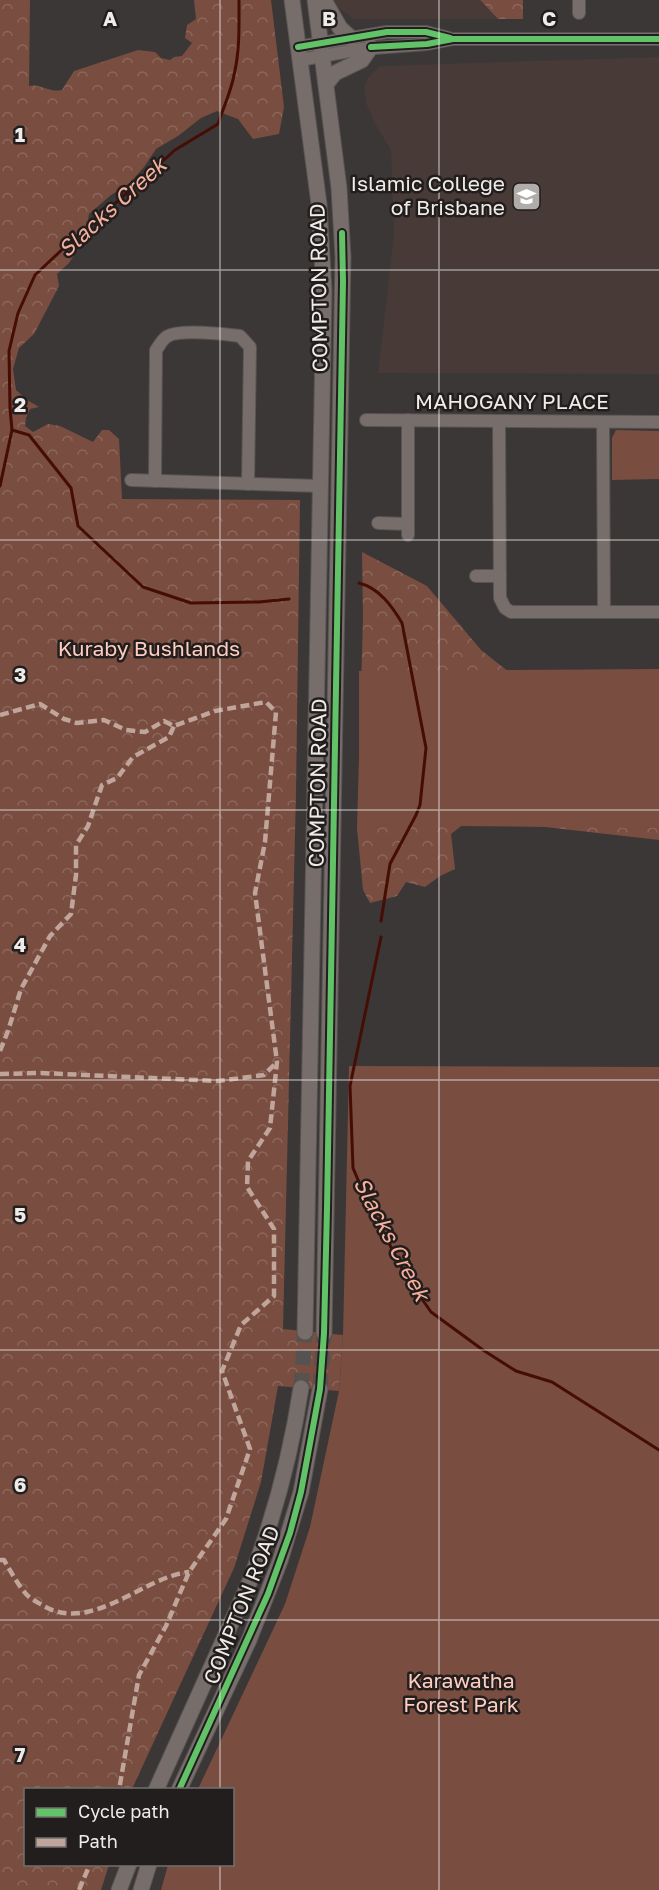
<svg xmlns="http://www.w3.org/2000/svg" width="659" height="1890" font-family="'Golos Text',sans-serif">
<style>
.built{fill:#473a37}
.forest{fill:url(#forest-crowns)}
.park{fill:#794d40}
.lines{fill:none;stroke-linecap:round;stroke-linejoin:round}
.stream{stroke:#460d05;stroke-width:3}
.major-tunnel{stroke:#565251;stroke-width:15;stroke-dasharray:15 8;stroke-linecap:butt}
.minor-casing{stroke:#575553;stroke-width:14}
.major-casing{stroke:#575553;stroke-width:17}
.minor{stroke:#776d6a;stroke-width:12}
.major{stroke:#776d6a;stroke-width:15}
.quiet{stroke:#c0a59a;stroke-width:4.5;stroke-dasharray:9 4.5;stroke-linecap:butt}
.cycleway-casing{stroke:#211e1d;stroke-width:10}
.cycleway{stroke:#61c268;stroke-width:6}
.grid{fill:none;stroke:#efebe9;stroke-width:1.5;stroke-opacity:0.55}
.labels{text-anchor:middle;stroke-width:5;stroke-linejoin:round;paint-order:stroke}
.poi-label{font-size:21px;fill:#efebe9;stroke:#211e1d;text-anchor:end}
.street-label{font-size:21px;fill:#efebe9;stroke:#211e1d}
.park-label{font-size:21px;fill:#fecdc0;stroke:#211e1d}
.water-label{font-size:22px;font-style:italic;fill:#f7b09c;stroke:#211e1d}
.grid-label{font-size:20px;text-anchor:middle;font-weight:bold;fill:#efebe9;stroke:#211e1d;stroke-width:5;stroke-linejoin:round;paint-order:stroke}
</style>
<defs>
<pattern id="forest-crowns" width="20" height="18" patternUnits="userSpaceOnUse" patternTransform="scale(1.5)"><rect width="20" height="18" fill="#794d40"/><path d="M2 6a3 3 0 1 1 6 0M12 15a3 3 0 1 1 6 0" fill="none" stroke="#8c675c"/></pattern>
</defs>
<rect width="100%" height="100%" fill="#3b3736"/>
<g class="built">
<polygon points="333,0 479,0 498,19 354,19 337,7"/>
<polygon points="659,57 659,374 378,373 394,234 391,150 374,122 366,103 364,87 368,78 380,66"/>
</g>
<g class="forest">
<path d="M0,0h30l-1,86c11,-3 20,7 33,4l12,-19 64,-21 17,2 6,6 9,2 4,-3 8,-1 10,-13 -7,-5 2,-13 9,-6 -2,-19h77l13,107 -5,27 -26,5 -15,-20 -21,-8 -16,7 -23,18 -22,13 -12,18 -15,17 -18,11 -22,19 -4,24 -16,25 -12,11 2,12 -25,48 -15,14 -6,21 3,21 11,10 12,7 -9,2 -4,9 -1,8 8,6 15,-8 12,2 33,16 9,-12h7l10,9 3,60 178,1 -4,293 -13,536 60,6 -4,56 -61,-5 -17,96 -27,86 -102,221 -106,1v74l83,1 -8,25h-101z"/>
<polygon points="480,0 523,0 523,19 498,19"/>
<polygon points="362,552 427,586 481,650 522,682 659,678 659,840 528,825 465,823 451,834 455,869 440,876 425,887 406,882 397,896 370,903 363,890 357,828 363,618"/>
</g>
<g class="park">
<polygon points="616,430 659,431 659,479 612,480 612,438"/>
<polygon points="659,669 659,828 359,825 359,671"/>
<polygon points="349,1066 659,1067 659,1890 161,1890 168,1865 232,1864 232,1790 198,1789 285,1604 310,1527 339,1391 343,1335"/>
</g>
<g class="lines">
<g class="stream">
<path d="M239,0c0,25 1,50 -5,75 -3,17 -11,33 -16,49l-43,26 -84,75 -23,19 -33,31 -17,38 -9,38 1,57 2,22 17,5 42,53 7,38 65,61 48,16 68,-1 30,-3"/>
<polyline points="0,486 12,430"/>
<path d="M359,583c20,5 33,23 43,40l24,125 -6,57 -4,10 -26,49 -9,57"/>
<polyline points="381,937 350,1086 353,1168 367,1201 406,1276 431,1312 483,1350 516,1371 552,1382 659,1450"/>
</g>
<g class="major-tunnel">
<polyline points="301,1388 305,1332"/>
<polyline points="320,1389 324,1333"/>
</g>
<defs>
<g id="minor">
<polyline points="579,0 579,13"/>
<polyline points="298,47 387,32 426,32 449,38"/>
<polyline points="300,60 361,49 427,44 453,39 659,39"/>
<polyline points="366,420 659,422"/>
<polyline points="408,420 408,535"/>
<polyline points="499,421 500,598 505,608 511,612 659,612"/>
<polyline points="603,422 604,612"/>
<polyline points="131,480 321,486"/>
<path d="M155,481l1,-131c4,-5 6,-11 12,-14 12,-7 58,-2 72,0l10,11 -2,137"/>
<polyline points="378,523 408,524"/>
<polyline points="476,576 500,576"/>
</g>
<g id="major">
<polyline points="292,0 319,204 324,291 305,1332"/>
<polyline points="315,0 339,188 343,257 324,1333"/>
<polyline points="324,0 340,28 351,38"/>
<polyline points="326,84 335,73 362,60 371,47"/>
<path d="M156,1790l94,-209c24,-63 41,-127 51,-193"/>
<polyline points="179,1790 249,1640 280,1561 301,1492 320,1389"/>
<polyline points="119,1890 129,1864"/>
<polyline points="141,1890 149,1864"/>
</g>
</defs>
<use href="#minor" class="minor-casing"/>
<use href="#major" class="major-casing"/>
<use href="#minor" class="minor"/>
<use href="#major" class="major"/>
<g class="quiet">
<polyline points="0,715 40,704 64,719 77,723 104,720 126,730 145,732 164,721 174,726 215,711 266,702 276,712 265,842 255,893 277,1062 270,1128 248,1161 247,1187 274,1229 274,1296 241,1325 222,1371 250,1449 226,1519 189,1572 166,1626 139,1675 119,1790"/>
<polyline points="0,1051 8,1031 21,989 50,936 71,914 76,875 76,845 88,826 102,785 117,778 133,757 169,737 174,726"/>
<polyline points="0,1074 41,1073 218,1081 264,1075 277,1062"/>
<path d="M0,1560h4c7,12 14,25 23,35 4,4 10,7 15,10 49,30 100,-28 147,-33"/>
<polyline points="79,1890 90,1864"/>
</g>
<defs>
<g id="cycleway">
<polyline points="298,47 387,32 426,32 450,38"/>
<polyline points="371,47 427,44 453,39 659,39"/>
<polyline points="179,1790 268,1594 290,1533 301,1492 320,1389 324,1333 327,1209 343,281 342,233"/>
</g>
</defs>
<use href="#cycleway" class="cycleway-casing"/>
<use href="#cycleway" class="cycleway"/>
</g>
<path class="grid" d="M220,0v1790M439,0v1890M0,270h659M0,540h659M0,810h659M0,1080h659M0,1350h659M0,1620h659M220,1864v26"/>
<defs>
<symbol id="school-square" viewBox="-11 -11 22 22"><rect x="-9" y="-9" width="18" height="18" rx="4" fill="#b0acaa" stroke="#211e1d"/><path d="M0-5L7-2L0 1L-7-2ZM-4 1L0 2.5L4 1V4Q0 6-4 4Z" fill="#fff"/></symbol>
</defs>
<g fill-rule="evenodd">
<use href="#school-square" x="510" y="180" width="33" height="33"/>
</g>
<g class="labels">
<g class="poi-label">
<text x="505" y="191">Islamic College<tspan x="505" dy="24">of Brisbane</tspan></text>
</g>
<g class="street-label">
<text transform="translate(319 288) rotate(-91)" y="7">COMPTON ROAD</text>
<text x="512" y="409">MAHOGANY PLACE</text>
<text transform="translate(318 783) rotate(-89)" y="7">COMPTON ROAD</text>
<text transform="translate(242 1605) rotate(-68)" y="7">COMPTON ROAD</text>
</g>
<g class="park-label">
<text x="149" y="656">Kuraby Bushlands</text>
<text x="461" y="1688">Karawatha<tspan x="461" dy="24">Forest Park</tspan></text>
</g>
<g class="water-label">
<text transform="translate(112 207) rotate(-42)" y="8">Slacks Creek</text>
<text transform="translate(392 1239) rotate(62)" y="8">Slacks Creek</text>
</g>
</g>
<g class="grid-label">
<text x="110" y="26">A</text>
<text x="329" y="26">B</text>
<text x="549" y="26">C</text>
<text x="20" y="142">1</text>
<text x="20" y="412">2</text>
<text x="20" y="682">3</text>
<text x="20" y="952">4</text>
<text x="20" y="1222">5</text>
<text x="20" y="1492">6</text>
<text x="20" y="1762">7</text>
</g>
<rect x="24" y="1788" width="210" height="78" fill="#211e1d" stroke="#73706f" stroke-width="1.5"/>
<rect x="36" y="1808" width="30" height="9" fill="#61c268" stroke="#73706f" stroke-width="1.5"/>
<text x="78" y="1818" font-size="18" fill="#efebe9">Cycle path</text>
<rect x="36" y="1838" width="30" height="9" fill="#c0a59a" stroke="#73706f" stroke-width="1.5"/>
<text x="78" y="1848" font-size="18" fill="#efebe9">Path</text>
</svg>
